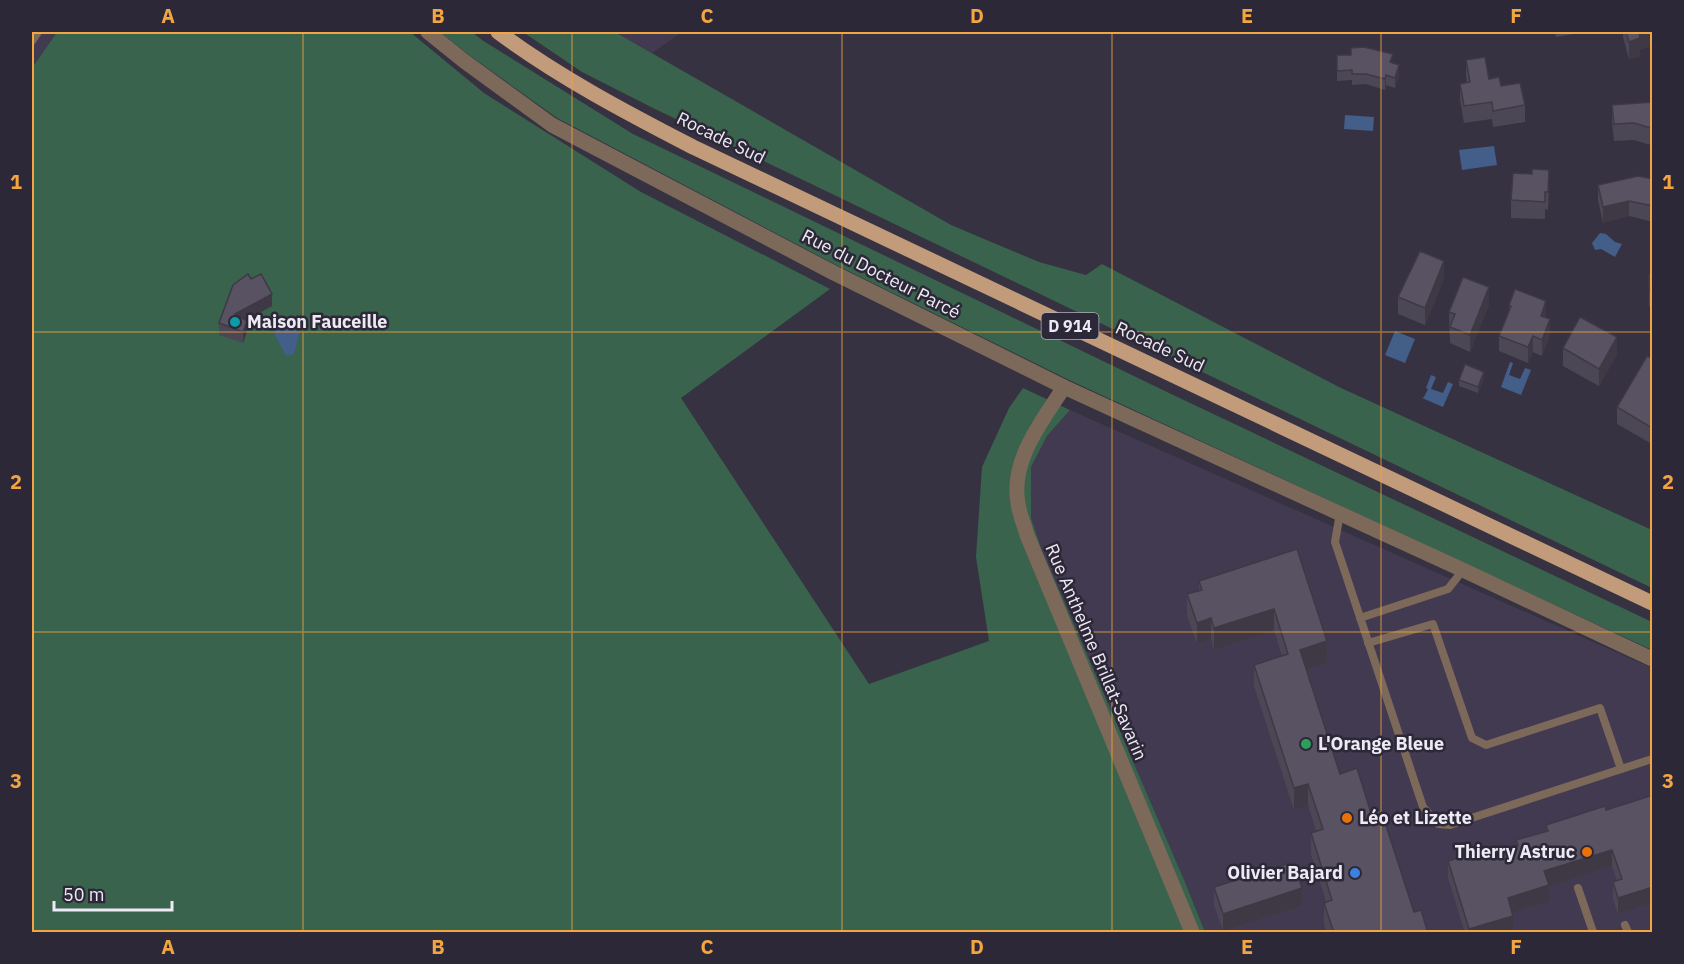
<svg xmlns="http://www.w3.org/2000/svg" width="1684" height="964" font-family="'IBM Plex Sans',sans-serif">
<style>
.built{fill:#423a50}
.green{fill:#39634c}
.water{fill:#425e89}
.lines{fill:none;stroke-linecap:round;stroke-linejoin:round}
.lane{stroke:#7c6959;stroke-width:8}
.street{stroke:#7c6959;stroke-width:15}
.primary{stroke:#c29b7a;stroke-width:15}
.wall{fill:#4c4755}
.shaded-wall{fill:#3e3945}
.building{fill:#585263;stroke:#3e3945;stroke-width:1.5}
.grid{fill:none;stroke:#f2a540;stroke-width:1.5;stroke-opacity:0.55}
.culture-dot{fill:#0f9aa8;stroke:#2d2837;stroke-width:2}
.leisure-dot{fill:#2e9e5b;stroke:#2d2837;stroke-width:2}
.food-dot{fill:#e8710a;stroke:#2d2837;stroke-width:2}
.shop-dot{fill:#3f7fe0;stroke:#2d2837;stroke-width:2}
.labels{text-anchor:middle;stroke-width:5;stroke-linejoin:round;paint-order:stroke}
.shield{fill:#2d2837;stroke:#b4b0bc;stroke-width:1.5}
.shield-label{font-size:16px;font-weight:bold;fill:#eeeaf5}
.street-label{font-size:18px;fill:#eeeaf5;stroke:#2d2837}
.poi-label{font-size:18px;font-weight:bold;fill:#eeeaf5;stroke:#2d2837;text-anchor:start}
.neatline{fill:none;stroke:#f2a540;stroke-width:2}
.grid-label{font-size:20px;text-anchor:middle;font-weight:bold;fill:#f2a540}
</style>
<rect width="100%" height="100%" fill="#373242"/>
<g class="built">
<polygon points="32,32 57,32 32,68"/>
<polygon points="615,32 682,32 652,53"/>
<polygon points="1070,410 1652,668 1652,932 1205,932 1185,882 1041,548 1031,518 1031,467 1047,436"/>
</g>
<g class="green">
<polygon points="57,32 410,32 484,93 641,192 830,289 681,398 869,684 989,641 976,557 982,467 1009,408 1023,388 1070,410 1047,436 1031,467 1031,518 1041,548 1185,882 1205,932 32,932 32,68"/>
<polygon points="440,32 472,32 482,40 633,134 1169,393 1652,622 1652,650 1067,379 838,266 557,118 469,55"/>
<polygon points="523,32 615,32 951,225 1039,262 1086,275 1102,264 1341,388 1652,530 1652,588 653,108 582,72"/>
</g>
<g class="water">
<polygon points="1345,115 1374,117 1373,131 1344,129"/>
<polygon points="1494,146 1497,165 1462,170 1459,150"/>
<polygon points="1600,233 1606,234 1615,242 1622,244 1615,257 1601,249 1595,250 1592,243"/>
<polygon points="278,323 300,332 294,354 286,356 274,333"/>
<polygon points="1395,331 1415,339 1405,363 1385,355"/>
<polygon points="1510,362 1513,363 1509,375 1520,379 1525,368 1531,370 1521,395 1501,387"/>
<polygon points="1431,375 1436,377 1431,389 1443,393 1448,382 1453,384 1443,407 1422,398 1424,397 1428,389 1426,388"/>
</g>
<g class="lines">
<g class="lane">
<polyline points="32,41 38,32"/>
<polyline points="1340,513 1335,542 1423,807 1438,824 1450,825 1652,759"/>
<polyline points="1360,618 1448,589 1463,570"/>
<polyline points="1368,643 1433,624 1472,738 1486,745 1600,708 1621,769"/>
<polyline points="1578,888 1593,932"/>
<polyline points="1625,925 1628,932"/>
</g>
<g class="street">
<polyline points="428,32 464,61 552,125 834,273 1064,387 1463,570 1652,659"/>
<path d="M1064,387c-21,33 -54,73 -46,116 1,10 6,21 9,32l165,397"/>
</g>
<path class="primary" d="M498,32c61,45 127,80 195,115l959,456"/>
</g>
<g class="wall">
<polygon points="1555,32 1580,32 1580,33 1556,37"/>
<polygon points="1623,32 1653,32 1653,46 1640,49 1640,56 1629,59 1623,37"/>
<polygon points="1337,55 1351,55 1393,63 1399,75 1395,88 1386,85 1385,90 1366,84 1352,85 1352,80 1337,81"/>
<polygon points="1466,60 1489,79 1501,86 1525,105 1525,122 1493,127 1492,119 1464,123 1460,100 1460,84 1467,82 1466,77"/>
<polygon points="1653,102 1653,145 1647,144 1634,140 1614,141 1612,122 1612,105"/>
<polygon points="1653,179 1653,222 1629,216 1603,223 1598,200 1598,185"/>
<polygon points="1549,187 1548,210 1545,209 1545,219 1511,218 1511,200"/>
<rect x="1649" y="274" width="4" height="33"/>
<polygon points="1444,278 1425,325 1398,314 1398,297"/>
<polygon points="251,279 272,306 246,320 247,332 243,343 219,335 219,323"/>
<polygon points="1489,304 1470,352 1450,343 1449,312"/>
<polygon points="1509,305 1546,317 1550,335 1542,356 1533,352 1528,363 1499,351 1499,336 1509,311"/>
<polygon points="1563,348 1617,354 1599,386 1563,366"/>
<polygon points="1653,359 1653,442 1652,444 1617,424 1617,407"/>
<polygon points="1484,378 1478,393 1459,386 1459,380"/>
<polygon points="1297,549 1327,663 1307,670 1340,774 1371,813 1414,912 1428,933 1327,933 1324,924 1324,903 1326,902 1311,854 1311,833 1316,831 1308,805 1294,810 1254,686 1254,665 1282,656 1274,630 1214,650 1211,639 1197,644 1187,616 1187,594 1199,591 1199,581"/>
<polygon points="1653,795 1653,903 1618,914 1613,899 1613,882 1617,881 1612,866 1549,887 1549,902 1512,913 1513,933 1465,933 1448,878 1448,861 1493,853 1516,846 1516,840 1546,831 1546,825 1606,810"/>
<polygon points="1214,887 1302,906 1223,931 1214,905"/>
</g>
<g class="shaded-wall">
<polygon points="1639,32 1653,32 1653,46 1640,49 1640,56 1629,59 1629,42"/>
<polygon points="1399,65 1399,75 1395,88 1395,78"/>
<polygon points="1386,75 1386,85 1385,90 1385,79"/>
<polygon points="1629,201 1629,216 1603,223 1603,207"/>
<polygon points="1444,261 1444,278 1425,325 1425,308"/>
<polygon points="1489,287 1489,304 1470,352 1470,335"/>
<polygon points="272,294 272,306 235,326 235,314"/>
<polygon points="1546,301 1546,317 1541,331 1541,316"/>
<polygon points="1550,319 1550,335 1542,356 1542,340"/>
<polygon points="247,321 247,332 243,343 243,332"/>
<polygon points="1533,336 1533,352 1528,363 1528,347"/>
<polygon points="1617,337 1617,354 1599,386 1599,369"/>
<polygon points="1484,372 1484,378 1478,393 1478,387"/>
<polygon points="1653,426 1653,442 1652,444 1652,428"/>
<polygon points="1274,609 1274,630 1214,650 1214,628"/>
<polygon points="1211,618 1211,639 1197,644 1197,623"/>
<polygon points="1327,641 1327,663 1300,672 1300,650"/>
<polygon points="1308,784 1308,805 1294,810 1294,788"/>
<polygon points="1612,850 1612,866 1549,887 1549,902 1508,914 1508,898 1544,871"/>
<polygon points="1653,887 1653,903 1618,914 1618,898"/>
<polygon points="1302,888 1302,906 1223,931 1223,914"/>
<polygon points="1513,916 1513,933 1469,933 1469,929"/>
</g>
<g class="building">
<polygon points="1626,32 1639,32 1640,38 1629,42"/>
<polygon points="1364,47 1393,54 1390,62 1399,65 1395,78 1386,75 1385,79 1366,74 1352,74 1352,70 1337,71 1337,55 1351,55 1351,48"/>
<polygon points="1485,57 1489,79 1499,77 1501,86 1520,83 1525,105 1493,111 1492,102 1464,106 1460,84 1470,82 1466,60"/>
<polygon points="1653,102 1653,128 1647,127 1634,123 1614,124 1612,105"/>
<polygon points="1532,169 1549,170 1548,192 1545,192 1545,202 1511,200 1513,173 1532,174"/>
<polygon points="1638,176 1653,179 1653,206 1629,201 1603,207 1598,185"/>
<polygon points="1420,251 1444,261 1425,308 1398,297"/>
<polygon points="248,274 251,279 261,274 272,294 235,314 247,321 243,332 219,323 233,285"/>
<rect x="1649" y="274" width="4" height="17"/>
<polygon points="1463,277 1489,287 1470,335 1450,327 1455,314 1449,312"/>
<polygon points="1515,289 1546,301 1541,316 1550,319 1542,340 1533,336 1528,347 1499,336 1511,306 1509,305"/>
<polygon points="1580,317 1617,337 1599,369 1563,348"/>
<polygon points="1647,356 1653,359 1653,426 1652,428 1617,407"/>
<polygon points="1465,364 1484,372 1478,387 1459,380"/>
<polygon points="1297,549 1327,641 1300,650 1340,774 1357,768 1371,813 1381,810 1414,912 1421,910 1428,933 1334,933 1324,903 1332,900 1311,833 1323,829 1308,784 1294,788 1254,665 1288,654 1274,609 1214,628 1211,618 1197,623 1187,594 1202,590 1199,581"/>
<polygon points="1653,795 1653,887 1618,898 1613,882 1622,879 1612,850 1544,871 1549,885 1508,898 1513,916 1469,929 1448,861 1492,848 1493,853 1518,845 1516,840 1548,831 1546,825 1605,806 1606,810"/>
<polygon points="1293,862 1302,888 1223,914 1214,887"/>
</g>
<path class="grid" d="M303,32v900M572,32v900M842,32v900M1112,32v900M1381,32v900M32,332h1620M32,632h1620"/>
<circle class="culture-dot" cx="235" cy="322" r="6"/>
<circle class="leisure-dot" cx="1306" cy="744" r="6"/>
<g class="food-dot">
<circle cx="1347" cy="818" r="6"/>
<circle cx="1587" cy="852" r="6"/>
</g>
<circle class="shop-dot" cx="1355" cy="873" r="6"/>
<g class="labels">
<rect class="shield" x="1041.5" y="313" width="57" height="26" rx="4.5"/>
<g class="shield-label">
<text x="1070" y="332">D 914</text>
</g>
<g class="street-label">
<text transform="translate(721 138) rotate(26)" y="6">Rocade Sud</text>
<text transform="translate(881 274) rotate(27)" y="6">Rue du Docteur Parcé</text>
<text transform="translate(1160 347) rotate(25)" y="6">Rocade Sud</text>
<text transform="translate(1096 652) rotate(67)" y="6">Rue Anthelme Brillat-Savarin</text>
</g>
<g class="poi-label">
<text x="247" y="328">Maison Fauceille</text>
<text x="1318" y="750">L'Orange Bleue</text>
<text x="1359" y="824">Léo et Lizette</text>
<text x="1575" y="858" text-anchor="end">Thierry Astruc</text>
<text x="1343" y="879" text-anchor="end">Olivier Bajard</text>
</g>
</g>
<rect width="1684" height="964" fill="none" stroke="#2d2837" stroke-width="66"/>
<path d="M54 901v9h118v-9" fill="none" stroke="#eeeaf5" stroke-width="3"/>
<text x="63" y="901" font-size="18" fill="#eeeaf5" stroke="#2d2837" stroke-width="4.5" paint-order="stroke">50 m</text>
<rect x="33" y="33" width="1618" height="898" class="neatline"/>
<g class="grid-label">
<text x="168" y="23">A</text>
<text x="438" y="23">B</text>
<text x="707" y="23">C</text>
<text x="977" y="23">D</text>
<text x="1247" y="23">E</text>
<text x="1516" y="23">F</text>
<text x="16" y="189">1</text>
<text x="1668" y="189">1</text>
<text x="16" y="489">2</text>
<text x="1668" y="489">2</text>
<text x="16" y="788">3</text>
<text x="1668" y="788">3</text>
<text x="168" y="954">A</text>
<text x="438" y="954">B</text>
<text x="707" y="954">C</text>
<text x="977" y="954">D</text>
<text x="1247" y="954">E</text>
<text x="1516" y="954">F</text>
</g>
</svg>
